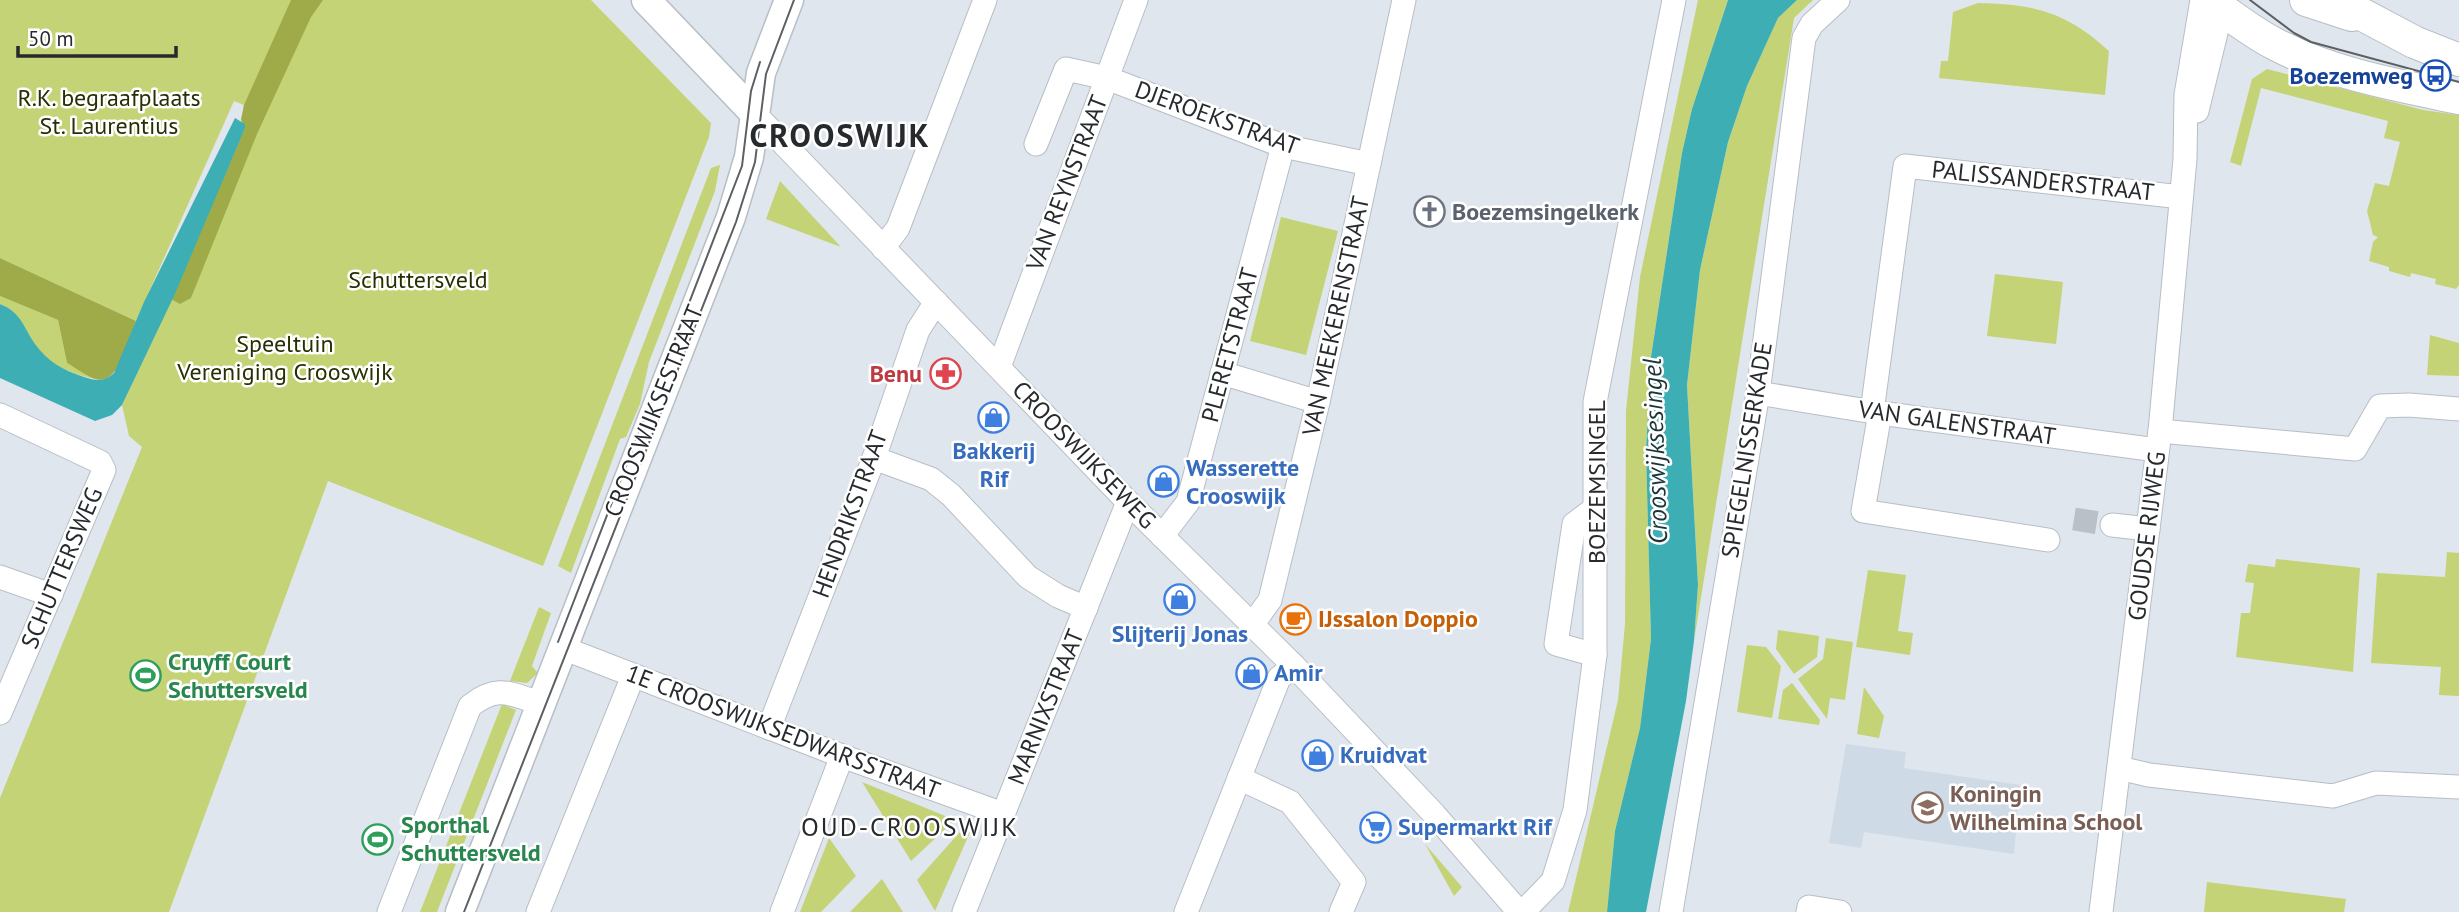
<svg xmlns="http://www.w3.org/2000/svg" width="2459" height="912" font-family="'PT Sans',sans-serif">
<style>
.built{fill:#cfdae7}
.green{fill:#c5d377}
.forest{fill:#9eab48}
.water{fill:#3daeb3}
.lines{fill:none;stroke-linecap:round;stroke-linejoin:round}
.minor-tunnel{stroke:#bac0c7;stroke-width:23;stroke-dasharray:23 11;stroke-linecap:butt}
.minor-casing{stroke:#b7bec5;stroke-width:25}
.tertiary-casing{stroke:#b7bec5;stroke-width:31}
.secondary-casing{stroke:#b7bec5;stroke-width:34}
.minor{stroke:#fff;stroke-width:23}
.tertiary{stroke:#fff;stroke-width:28}
.secondary{stroke:#fff;stroke-width:32}
.tram{stroke:#5c6064;stroke-width:2}
.labels{text-anchor:middle;stroke-width:5;stroke-linejoin:round;paint-order:stroke}
.transit-label{font-size:24px;font-weight:bold;fill:#164399;stroke:#fff;text-anchor:end}
.park-label{font-size:24px;fill:#292e03;stroke:#fff}
.street-label{font-size:24px;fill:#272a2d;stroke:#fff}
.worship-label{font-size:24px;font-weight:bold;fill:#5b616d;stroke:#fff;text-anchor:start}
.health-label{font-size:24px;font-weight:bold;fill:#be3a42;stroke:#fff;text-anchor:end}
.shop-label{font-size:24px;font-weight:bold;fill:#366cbe;stroke:#fff;text-anchor:start}
.food-label{font-size:24px;font-weight:bold;fill:#c56008;stroke:#fff;text-anchor:start}
.leisure-label{font-size:24px;font-weight:bold;fill:#27864d;stroke:#fff;text-anchor:start}
.education-label{font-size:24px;font-weight:bold;fill:#785e54;stroke:#fff;text-anchor:start}
.water-label{font-size:26px;font-style:italic;fill:#1c3536;stroke:#fff}
.neighbourhood-label{font-size:26px;letter-spacing:2px;fill:#272a2d;stroke:#fff}
.district-label{font-size:32px;font-weight:bold;letter-spacing:2px;fill:#272a2d;stroke:#fff}
</style>
<rect width="100%" height="100%" fill="#dfe6ed"/>
<polygon class="built" points="1846,744 1906,752 1904,768 2020,785 2014,854 1864,832 1861,848 1829,843"/>
<g class="green">
<polygon points="0,0 591,0 711,123 709,137 543,566 328,481 169,912 0,912 0,798 142,447 129,436 122,405 171,300 245,124 241,120 244,105 234,101 136,321 0,258"/>
<polygon points="1698,0 1728,0 1692,109 1682,153 1651,357 1646,451 1651,639 1640,728 1615,831 1607,912 1568,912 1618,700 1625,624 1626,411 1640,277"/>
<polygon points="1797,0 1813,0 1794,18 1694,641 1698,585 1687,385 1700,270 1728,142 1747,86 1778,18"/>
<path d="M1978,3c56,1 89,9 131,48l-4,44 -166,-17 2,-17h7l5,-49z"/>
<polygon points="2267,69 2423,110 2459,115 2459,285 2456,289 2435,284 2436,279 2411,273 2410,277 2389,271 2389,267 2369,261 2373,242 2378,237 2373,235 2367,211 2375,183 2389,186 2400,142 2384,138 2388,121 2261,88 2241,166 2230,162 2252,79"/>
<polygon points="720,165 715,191 649,362 640,404 626,437 620,439 571,573 558,566 711,168"/>
<polygon points="780,181 841,247 766,219"/>
<polygon points="1281,217 1338,231 1306,355 1250,341"/>
<polygon points="1995,274 2063,282 2056,344 1987,336"/>
<path d="M0,296l58,24 9,43 31,17c-25,-6 -53,-15 -66,-39 -8,-15 -15,-30 -32,-37z"/>
<polygon points="2430,335 2459,343 2459,376 2427,375"/>
<polygon points="2447,552 2459,553 2459,696 2439,695 2441,667 2371,663 2377,573 2445,577"/>
<polygon points="2276,559 2360,568 2353,672 2236,657 2241,613 2250,613 2254,583 2245,582 2248,564 2275,567"/>
<polygon points="1868,570 1906,575 1898,631 1913,633 1910,655 1856,647"/>
<polygon points="539,607 551,613 532,666 538,673 527,683 510,681"/>
<polygon points="1778,630 1819,636 1817,657 1794,674 1776,649"/>
<polygon points="1826,638 1853,642 1845,700 1830,698 1827,719 1798,679 1823,659"/>
<polygon points="1747,645 1766,647 1781,666 1772,718 1737,712"/>
<polygon points="1792,683 1820,720 1819,725 1778,719 1783,690"/>
<polygon points="1864,687 1884,716 1879,738 1857,734"/>
<polygon points="502,704 516,710 437,912 420,912"/>
<polygon points="862,782 955,820 911,861"/>
<polygon points="968,823 971,830 935,911 917,880"/>
<polygon points="829,838 856,876 821,912 800,912"/>
<polygon points="1425,844 1462,887 1454,896"/>
<polygon points="882,879 903,912 850,912"/>
<polygon points="2207,882 2346,899 2344,912 2204,912"/>
</g>
<g class="forest">
<polygon points="291,0 323,0 311,17 257,134 191,298 180,304 171,299 245,128 241,120 244,105"/>
<path d="M0,258l136,63c-6,16 -18,66 -40,58 -10,-3 -20,-11 -29,-16l-9,-43 -58,-24z"/>
</g>
<g class="water">
<polygon points="1728,0 1797,0 1778,18 1747,86 1728,142 1700,270 1687,385 1698,585 1694,641 1686,701 1646,912 1607,912 1615,831 1640,728 1651,639 1646,451 1651,357 1682,153 1692,109"/>
<path d="M235,118l10,6v4l-71,168 -52,109 -10,10 -17,6 -95,-43v-74c22,9 23,23 35,40 13,18 28,26 49,33 13,4 20,5 30,-4l30,-71z"/>
</g>
<g class="lines">
<polyline class="minor-tunnel" points="2074,519 2112,525"/>
<defs>
<g id="minor">
<polyline points="2197,111 2224,0"/>
<polyline points="755,114 1128,502 1294,666 1434,814 1519,912"/>
<polyline points="1036,144 1066,69 1107,78 1283,146 1369,164"/>
<polyline points="883,248 898,228 985,0"/>
<polyline points="999,367 1136,0"/>
<polyline points="1222,373 1318,402"/>
<polyline points="1758,393 1880,413 2157,450"/>
<polyline points="1872,412 1905,166 2181,197"/>
<polyline points="1880,413 1863,511 2048,540"/>
<polyline points="0,415 100,462 104,470 0,713"/>
<polyline points="2160,431 2355,449 2380,406 2409,405 2459,409"/>
<polyline points="874,458 931,479 951,495 1028,577 1058,596 1086,608"/>
<polyline points="1594,509 1574,524 1556,644 1595,655"/>
<polyline points="2112,525 2148,529"/>
<polyline points="1162,536 1188,502 1283,146"/>
<polyline points="0,577 51,595"/>
<polyline points="1252,625 1270,600 1318,402 1404,0"/>
<polyline points="563,648 842,756 1003,814"/>
<polyline points="769,728 874,458 918,330 936,302"/>
<polyline points="2119,768 2149,775 2333,796 2376,783 2459,787"/>
<polyline points="1239,778 1290,802 1354,882 1341,912"/>
<path d="M389,912l81,-206c28,-22 40,-12 70,-3"/>
<polyline points="538,912 633,676"/>
<polyline points="782,912 842,756"/>
<polyline points="964,912 1128,502"/>
<polyline points="1186,912 1279,678 1294,666"/>
<polyline points="1523,912 1553,881 1575,810 1595,655 1595,402 1674,0"/>
<polyline points="1671,912 1758,393 1804,38 1812,24 1838,0"/>
<polyline points="1808,912 1809,907 1840,912"/>
<polyline points="2101,912 2160,431 2185,159 2186,95 2202,0"/>
</g>
<g id="tertiary">
<polyline points="646,0 755,114"/>
<polyline points="460,912 731,217 749,157 761,73 789,0"/>
</g>
<g id="secondary">
<path d="M2208,0c22,14 43,32 67,44 57,30 121,41 184,54"/>
<polyline points="2306,0 2352,15"/>
<polyline points="2335,0 2414,42 2459,60"/>
</g>
</defs>
<use href="#minor" class="minor-casing"/>
<use href="#tertiary" class="tertiary-casing"/>
<use href="#secondary" class="secondary-casing"/>
<use href="#minor" class="minor"/>
<use href="#tertiary" class="tertiary"/>
<use href="#secondary" class="secondary"/>
<g class="tram">
<polyline points="2250,0 2294,33 2311,42 2459,82"/>
<polyline points="558,642 742,166 751,91 760,62"/>
<polyline points="464,912 736,222 755,162 766,74 794,0"/>
</g>
</g>
<defs>
<symbol id="bus-ring" viewBox="-11 -11 22 22"><circle r="9.5" fill="#fff" stroke="#1a4fb4" stroke-width="1.5"/><path d="M-5-6H5V4H4V6H2V4H-2V6H-4V4H-5ZM-3.5-4V0h7V-4ZM-3.5 1.2v1.5H-2V1.2ZM2 1.2v1.5H3.5V1.2Z" fill="#1a4fb4"/></symbol>
<symbol id="church-ring" viewBox="-11 -11 22 22"><circle r="9.5" fill="#fff" stroke="#6b7280" stroke-width="1.5"/><path d="M-1.2-6h2.4v3.5h3.3v2.4h-3.3V6h-2.4V-.1h-3.3v-2.4h3.3Z" fill="#6b7280"/></symbol>
<symbol id="pharmacy-ring" viewBox="-11 -11 22 22"><circle r="9.5" fill="#fff" stroke="#e0444e" stroke-width="1.5"/><path d="M-2-6h4v4h4v4h-4v4h-4v-4h-4v-4h4Z" fill="#e0444e"/></symbol>
<symbol id="shop-ring" viewBox="-11 -11 22 22"><circle r="9.5" fill="#fff" stroke="#3f7fe0" stroke-width="1.5"/><path d="M-5-2.5h2.3a2.7 3.5 0 0 1 5.4 0H5L5.5 6h-11ZM-1.5-2.5h3a1.5 2.3 0 0 0-3 0Z" fill="#3f7fe0"/></symbol>
<symbol id="cafe-ring" viewBox="-11 -11 22 22"><circle r="9.5" fill="#fff" stroke="#e8710a" stroke-width="1.5"/><path d="M-5.5-4.5H6V0H3Q3 3.5 0 3.5H-2.5Q-5.5 3.5-5.5 0ZM3-3.2v2h1.7v-2ZM-6 4.5H4V6H-6Z" fill="#e8710a"/></symbol>
<symbol id="stadium-ring" viewBox="-11 -11 22 22"><circle r="9.5" fill="#fff" stroke="#2e9e5b" stroke-width="1.5"/><path d="M0-5a6.5 5 0 1 0 0 10a6.5 5 0 1 0 0-10ZM-3.5-1.8h7v3.6h-7Z" fill="#2e9e5b"/></symbol>
<symbol id="school-ring" viewBox="-11 -11 22 22"><circle r="9.5" fill="#fff" stroke="#8d6e63" stroke-width="1.5"/><path d="M0-5L7-2L0 1L-7-2ZM-4 1L0 2.5L4 1V4Q0 6-4 4Z" fill="#8d6e63"/></symbol>
<symbol id="supermarket-ring" viewBox="-11 -11 22 22"><circle r="9.5" fill="#fff" stroke="#3f7fe0" stroke-width="1.5"/><path d="M-6-5.5h2.5l.6 2H6L4.5 2H-2.5L-4.4-4H-6ZM-1.5 3.2a1.3 1.3 0 1 0 .1 0ZM3 3.2a1.3 1.3 0 1 0 .1 0Z" fill="#3f7fe0"/></symbol>
</defs>
<g fill-rule="evenodd">
<use href="#bus-ring" x="2418" y="58" width="35" height="35"/>
<use href="#church-ring" x="1412" y="194" width="35" height="35"/>
<use href="#pharmacy-ring" x="928" y="356" width="35" height="35"/>
<use href="#shop-ring" x="976" y="400" width="35" height="35"/>
<use href="#shop-ring" x="1146" y="464" width="35" height="35"/>
<use href="#shop-ring" x="1162" y="582" width="35" height="35"/>
<use href="#cafe-ring" x="1278" y="602" width="35" height="35"/>
<use href="#shop-ring" x="1234" y="656" width="35" height="35"/>
<use href="#stadium-ring" x="128" y="658" width="35" height="35"/>
<use href="#shop-ring" x="1300" y="738" width="35" height="35"/>
<use href="#school-ring" x="1910" y="790" width="35" height="35"/>
<use href="#supermarket-ring" x="1358" y="810" width="35" height="35"/>
<use href="#stadium-ring" x="360" y="822" width="35" height="35"/>
</g>
<g class="labels">
<g class="transit-label">
<text x="2413" y="84">Boezemweg</text>
</g>
<g class="park-label">
<text x="109" y="106">R.K. begraafplaats<tspan x="109" dy="28">St. Laurentius</tspan></text>
<text x="418" y="288">Schuttersveld</text>
<text x="285" y="352">Speeltuin<tspan x="285" dy="28">Vereniging Crooswijk</tspan></text>
</g>
<g class="street-label">
<text transform="translate(1217 118) rotate(20)" y="8">DJEROEKSTRAAT</text>
<text transform="translate(2043 181) rotate(6)" y="8">PALISSANDERSTRAAT</text>
<text transform="translate(1067 183) rotate(-69)" y="8">VAN REYNSTRAAT</text>
<text transform="translate(1336 316) rotate(-78)" y="8">VAN MEEKERENSTRAAT</text>
<text transform="translate(1230 345) rotate(-75)" y="8">PLERETSTRAAT</text>
<text transform="translate(654 411) rotate(-68)" y="8">CROOSWIJKSESTRAAT</text>
<text transform="translate(1957 423) rotate(8)" y="8">VAN GALENSTRAAT</text>
<text transform="translate(1747 450) rotate(-81)" y="8">SPIEGELNISSERKADE</text>
<text transform="translate(1084 455) rotate(46)" y="8">CROOSWIJKSEWEG</text>
<text transform="translate(1597 482) rotate(-90)" y="8">BOEZEMSINGEL</text>
<text transform="translate(850 514) rotate(-70)" y="8">HENDRIKSTRAAT</text>
<text transform="translate(2147 536) rotate(-83)" y="8">GOUDSE RIJWEG</text>
<text transform="translate(62 568) rotate(-67)" y="8">SCHUTTERSWEG</text>
<text transform="translate(1046 707) rotate(-68)" y="8">MARNIXSTRAAT</text>
<text transform="translate(783 732) rotate(21)" y="8">1E CROOSWIJKSEDWARSSTRAAT</text>
</g>
<g class="worship-label">
<text x="1452" y="220">Boezemsingelkerk</text>
</g>
<g class="health-label">
<text x="922" y="382">Benu</text>
</g>
<g class="shop-label">
<text x="994" y="459" text-anchor="middle">Bakkerij<tspan x="994" dy="28">Rif</tspan></text>
<text x="1186" y="476">Wasserette<tspan x="1186" dy="28">Crooswijk</tspan></text>
<text x="1180" y="642" text-anchor="middle">Slijterij Jonas</text>
<text x="1274" y="681">Amir</text>
<text x="1340" y="763">Kruidvat</text>
<text x="1398" y="835">Supermarkt Rif</text>
</g>
<g class="food-label">
<text x="1318" y="627">IJssalon Doppio</text>
</g>
<g class="leisure-label">
<text x="168" y="670">Cruyff Court<tspan x="168" dy="28">Schuttersveld</tspan></text>
<text x="401" y="833">Sporthal<tspan x="401" dy="28">Schuttersveld</tspan></text>
</g>
<g class="education-label">
<text x="1950" y="802">Koningin<tspan x="1950" dy="28">Wilhelmina School</tspan></text>
</g>
<g class="water-label">
<text transform="translate(1655 451) rotate(-92)" y="9">Crooswijksesingel</text>
</g>
<g class="neighbourhood-label">
<text x="910" y="836">OUD-CROOSWIJK</text>
</g>
<g class="district-label">
<text x="840" y="147">CROOSWIJK</text>
</g>
</g>
<path d="M18 46v10h158v-10" fill="none" stroke="#272a2d" stroke-width="3.5"/>
<text x="28" y="46" font-size="21" fill="#272a2d" stroke="#ffffff" stroke-width="5" paint-order="stroke">50 m</text>
</svg>
